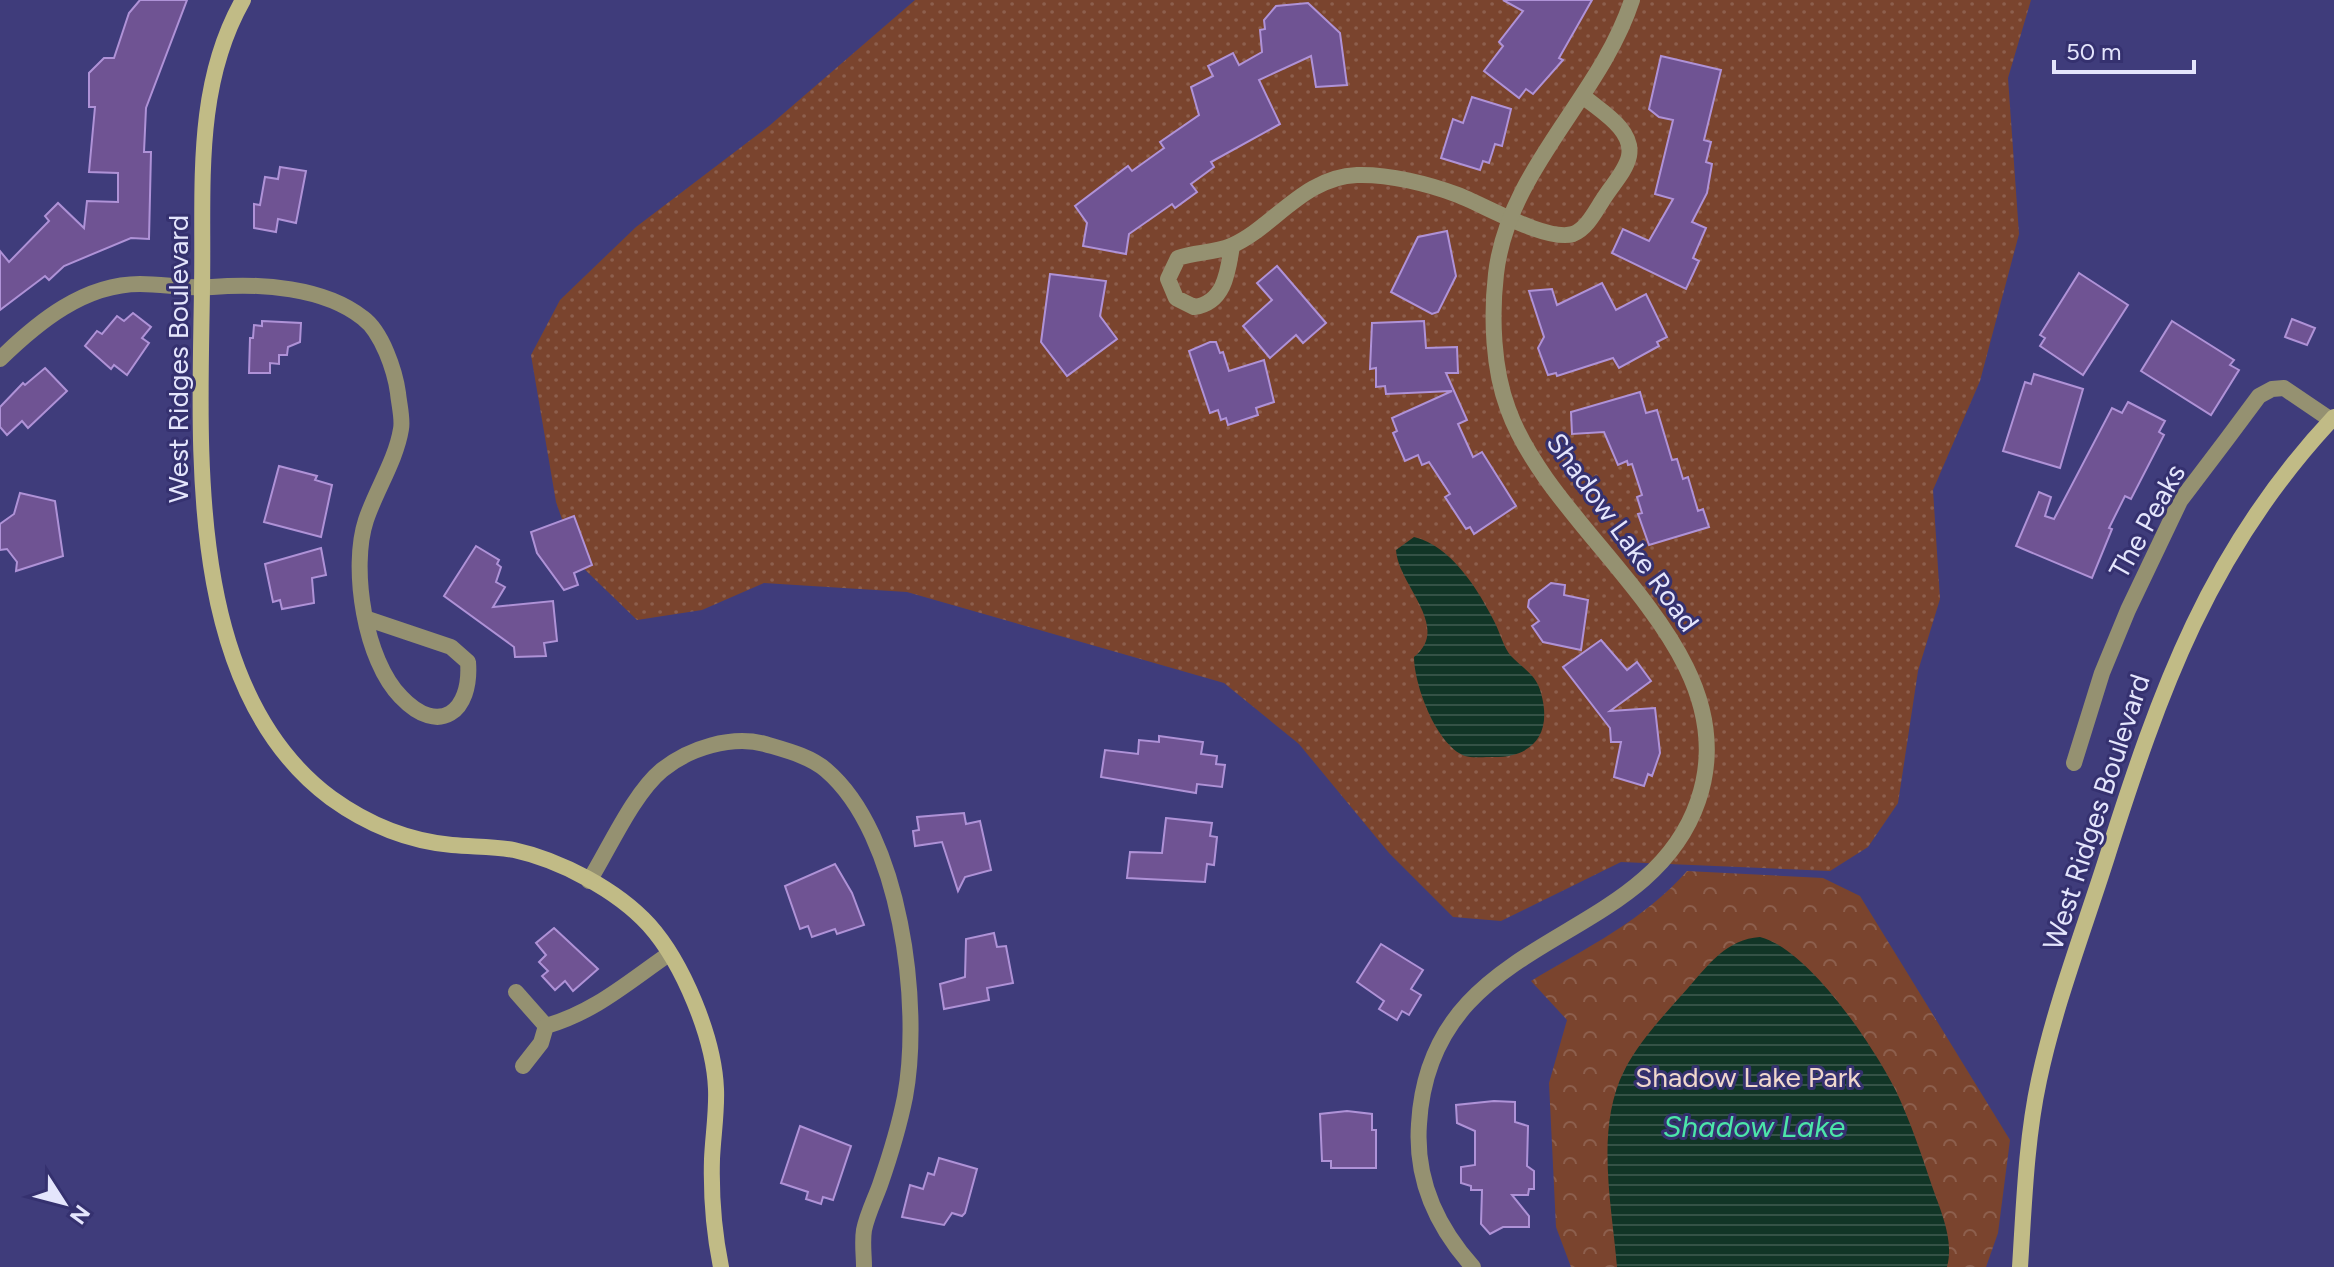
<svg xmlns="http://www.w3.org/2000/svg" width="2334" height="1267" font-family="Figtree,sans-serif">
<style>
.grass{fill:url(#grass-dots)}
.forest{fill:url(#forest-crowns)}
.water{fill:url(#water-rules)}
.building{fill:#6f5393;stroke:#af92d7;stroke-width:2}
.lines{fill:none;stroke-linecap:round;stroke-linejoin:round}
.street{stroke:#959171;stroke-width:16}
.secondary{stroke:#c1bb86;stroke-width:16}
.labels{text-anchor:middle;stroke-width:6;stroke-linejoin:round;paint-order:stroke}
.street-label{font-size:28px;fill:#e4e5fc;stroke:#35316f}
.park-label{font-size:28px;fill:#f0d7cd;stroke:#35316f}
.water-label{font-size:30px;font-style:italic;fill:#4ce5a9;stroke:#35316f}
</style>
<defs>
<pattern id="grass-dots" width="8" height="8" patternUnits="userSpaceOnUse" patternTransform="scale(2)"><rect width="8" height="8" fill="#7a442e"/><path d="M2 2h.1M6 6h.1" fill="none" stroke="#8d5f4d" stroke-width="1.8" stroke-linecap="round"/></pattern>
<pattern id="forest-crowns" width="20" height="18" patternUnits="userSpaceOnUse" patternTransform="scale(2)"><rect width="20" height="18" fill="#7a442e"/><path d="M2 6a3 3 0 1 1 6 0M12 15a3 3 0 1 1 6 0" fill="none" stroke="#8d5f4d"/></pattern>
<pattern id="water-rules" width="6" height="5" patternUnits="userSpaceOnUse" patternTransform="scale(2)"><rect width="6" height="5" fill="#113526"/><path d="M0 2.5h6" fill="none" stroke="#345246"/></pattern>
</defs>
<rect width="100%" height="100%" fill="#3f3c7b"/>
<polygon class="grass" points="915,0 2031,0 2008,78 2019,234 1980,381 1933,490 1940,599 1918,671 1898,803 1868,847 1830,871 1621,862 1501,921 1453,917 1389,853 1299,744 1224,683 907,592 764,583 702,610 637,620 577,562 556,502 531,355 560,300 636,227 769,126"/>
<path class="forest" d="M1687,871l136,7 37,18 150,244 -12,93 -12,34h-415l-15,-40 -7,-144 18,-63 -36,-39c55,-33 113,-61 156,-110z"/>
<g class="water">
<path d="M1414,537c38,9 65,54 81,86 5,10 9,25 16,33 12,13 25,18 30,37 12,43 -10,66 -52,64 -7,0 -18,1 -24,-1 -29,-11 -51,-72 -51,-99 38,-30 -16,-72 -18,-107z"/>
<path d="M1760,937c49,12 114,110 136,154 15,32 26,65 37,98 9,25 21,52 14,78h-330c-5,-61 -22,-138 7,-196 15,-30 41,-57 64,-83 21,-24 39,-49 72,-51z"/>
</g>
<g class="building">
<polygon points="140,0 187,0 146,108 144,152 151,152 149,239 131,238 64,266 49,280 45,276 0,310 0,251 9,262 49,221 45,216 58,203 84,228 87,201 118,202 118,173 89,172 95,107 89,107 89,73 104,58 114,58 129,13"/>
<polygon points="1503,0 1592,0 1559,58 1563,60 1533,94 1526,89 1519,98 1484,71 1503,46 1499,42 1523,11"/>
<polygon points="1308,3 1340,33 1347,85 1316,87 1311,56 1259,80 1280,124 1211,162 1214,167 1191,184 1197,192 1175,208 1172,204 1129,234 1126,254 1083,246 1087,223 1075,206 1128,166 1132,171 1164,148 1160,142 1199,115 1191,87 1213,76 1208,66 1233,53 1239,65 1262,52 1260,30 1265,29 1264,20 1276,6"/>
<polygon points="1661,56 1721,70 1704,140 1711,142 1706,162 1712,164 1707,193 1692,222 1706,228 1693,258 1699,261 1686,289 1612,253 1623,229 1649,241 1673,199 1655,194 1673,120 1659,117 1649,109"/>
<polygon points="1472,97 1511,109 1502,146 1495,144 1489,163 1483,161 1480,170 1441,158 1453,119 1463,123"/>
<polygon points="280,167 306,171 296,223 278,219 276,232 254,228 254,204 260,205 265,177 278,179"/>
<polygon points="1447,231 1456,276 1438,312 1432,314 1391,292 1418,237"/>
<polygon points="1277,266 1326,323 1303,343 1296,335 1270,358 1243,326 1272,300 1257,283"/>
<polygon points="2079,273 2128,305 2083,375 2040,346 2045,338 2040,335"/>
<polygon points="1050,274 1106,281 1100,316 1117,339 1067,376 1041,342"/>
<polygon points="1602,283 1616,310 1646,294 1667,337 1657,342 1659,346 1619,368 1613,358 1557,376 1556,373 1548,375 1538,348 1544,337 1529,291 1552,289 1557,305"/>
<polygon points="133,313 151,327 142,338 149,343 127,375 114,365 111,369 85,346 97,331 102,334 117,316 124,321"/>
<polygon points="2292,319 2315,328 2307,345 2285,337"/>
<polygon points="262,321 301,323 300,342 288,347 287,355 279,355 279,364 270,363 270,373 249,373 250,338 253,338 254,325 262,326"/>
<polygon points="1424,321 1426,348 1457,347 1458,373 1446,373 1467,420 1458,424 1473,457 1482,452 1516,506 1474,534 1470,527 1466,529 1445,497 1450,494 1429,462 1422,465 1418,455 1405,461 1393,433 1397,431 1392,418 1452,391 1386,394 1385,386 1376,387 1376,368 1370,369 1372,323"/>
<polygon points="2172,321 2234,360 2230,365 2239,370 2211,415 2141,371"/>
<polygon points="1210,342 1216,342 1220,353 1223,352 1229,371 1264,360 1274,402 1256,408 1258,415 1228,425 1226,418 1221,420 1218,410 1210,413 1189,351"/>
<polygon points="45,368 67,391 28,428 22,421 7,435 0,427 0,407 23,383 25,385"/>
<polygon points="2034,374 2083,389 2060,468 2003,451 2025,382 2031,384"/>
<polygon points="1640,392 1646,413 1657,410 1672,460 1677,459 1683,479 1688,477 1698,511 1703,509 1709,527 1649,545 1638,514 1642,513 1637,497 1642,495 1632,464 1628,465 1627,461 1618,465 1604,432 1572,434 1571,412"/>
<polygon points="2128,402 2165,421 2159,432 2164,435 2131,499 2125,496 2109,528 2112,529 2092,578 2016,546 2039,492 2051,497 2045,516 2054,519 2112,408 2122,413"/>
<polygon points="279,466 317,476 315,480 332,485 321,537 264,522"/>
<polygon points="20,493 55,501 63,556 16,571 17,562 7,549 0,550 0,524 14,514"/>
<polygon points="574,516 592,565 574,573 578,585 564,590 537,553 531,532"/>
<polygon points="476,546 499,560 497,564 501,567 496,582 505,587 493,607 553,601 557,641 544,643 546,656 515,657 514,647 444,596"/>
<polygon points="321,548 326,575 312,578 314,603 282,609 280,600 273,602 265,564"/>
<polygon points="1551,583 1565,585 1564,595 1588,600 1581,650 1543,642 1532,626 1539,621 1528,607 1529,600"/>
<polygon points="1601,640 1627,670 1637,662 1651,681 1610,711 1655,708 1660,753 1652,776 1648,774 1644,786 1614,777 1621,742 1611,742 1610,728 1563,667"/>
<polygon points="1159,736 1203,742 1201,754 1217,756 1216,764 1225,765 1222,787 1197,784 1196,793 1101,777 1105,750 1138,754 1139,740 1159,742"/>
<polygon points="964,813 966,824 980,821 991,870 965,877 958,891 942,842 915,846 913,831 919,830 917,817"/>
<polygon points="1166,818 1212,823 1210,836 1217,837 1214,865 1207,864 1205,882 1127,878 1130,852 1162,853"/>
<polygon points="835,864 852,893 864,925 837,934 835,929 812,937 808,926 800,929 785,886"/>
<polygon points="554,928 598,969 573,991 565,981 555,990 542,976 548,971 539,962 546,955 536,943"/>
<polygon points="994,933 997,947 1006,946 1013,983 987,988 989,1000 944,1009 940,984 965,977 966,939"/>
<polygon points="1381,944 1423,970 1411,989 1421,995 1409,1015 1402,1011 1397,1020 1379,1009 1384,1001 1357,982"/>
<polygon points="1494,1101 1515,1102 1515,1122 1528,1126 1527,1166 1534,1171 1534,1189 1529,1189 1528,1195 1512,1195 1529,1216 1529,1227 1503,1227 1490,1234 1481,1224 1482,1190 1471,1190 1471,1186 1461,1183 1461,1167 1475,1165 1475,1131 1457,1123 1456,1105"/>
<polygon points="1347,1111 1372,1114 1372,1130 1376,1130 1376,1168 1331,1168 1331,1161 1322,1161 1320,1114"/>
<polygon points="800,1126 851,1146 833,1200 823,1197 821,1204 806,1199 808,1192 781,1183"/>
<polygon points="939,1158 977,1169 965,1213 962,1216 952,1213 944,1225 902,1217 910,1185 923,1189 928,1173 934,1175"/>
</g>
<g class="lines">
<g class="street">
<path d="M1232,246c-4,25 -7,57 -38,61l-18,-9 -8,-19 10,-21c17,-6 36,-5 53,-12 42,-18 72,-69 126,-71 32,-1 72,9 101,20 26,10 89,47 115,39 14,-5 23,-24 31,-36 8,-13 22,-27 25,-42 5,-26 -27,-44 -45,-59"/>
<path d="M0,359c38,-37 84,-75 140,-75 24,0 48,5 72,3 48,-4 112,0 151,31 19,14 32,53 35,75 1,11 5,26 3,36 -5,31 -25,61 -35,91 -16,48 -1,141 35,177 38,40 71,15 67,-35l-17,-15 -86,-29"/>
<polyline points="2074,763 2102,673 2128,610 2180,501 2227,439 2259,396 2272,389 2284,388 2331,420"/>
<path d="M589,881c20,-32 44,-87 73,-111 27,-22 70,-35 103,-26 20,6 45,12 61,26 75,64 96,235 79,327 -6,30 -15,59 -25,88 -5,14 -13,30 -16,45 -2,12 0,25 0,37"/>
<polyline points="516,992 546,1026"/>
<path d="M523,1066l18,-23 5,-17c49,-14 82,-44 123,-72"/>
<path d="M1473,1267c-37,-41 -58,-87 -54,-143 11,-195 228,-174 279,-323 53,-153 -144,-263 -190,-392 -15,-40 -17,-92 -12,-135 12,-105 104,-176 136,-274"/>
</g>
<g class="secondary">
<path d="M243,0c-50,88 -39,190 -41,288 -2,161 -18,401 129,510 36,26 77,43 121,47 21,2 42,1 62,5 46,10 103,40 135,75 34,38 65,113 67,164 1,23 -3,47 -4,70 -1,35 2,74 9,108"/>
<path d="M2020,1267c4,-61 6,-127 19,-187 16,-75 44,-148 67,-220 54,-170 103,-310 228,-443"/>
</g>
</g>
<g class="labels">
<g class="street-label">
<text transform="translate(178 359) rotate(-90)" y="10">West Ridges Boulevard</text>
<text transform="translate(2147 521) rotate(-61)" y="10">The Peaks</text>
<text transform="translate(1623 532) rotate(54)" y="10">Shadow Lake Road</text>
<text transform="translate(2096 812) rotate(-72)" y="10">West Ridges Boulevard</text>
</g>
<g class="park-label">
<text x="1748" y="1087">Shadow Lake Park</text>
</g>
<g class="water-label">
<text x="1754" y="1137">Shadow Lake</text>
</g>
</g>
<g transform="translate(64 1203) rotate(126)" stroke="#35316f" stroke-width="6" paint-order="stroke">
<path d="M0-6L14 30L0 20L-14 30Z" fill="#e4e5fc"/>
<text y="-12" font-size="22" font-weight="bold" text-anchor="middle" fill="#e4e5fc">N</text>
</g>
<path d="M2054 60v12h140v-12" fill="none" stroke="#e4e5fc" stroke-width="4"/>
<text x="2066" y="60" font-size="24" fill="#e4e5fc" stroke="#35316f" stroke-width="6" paint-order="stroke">50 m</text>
</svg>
